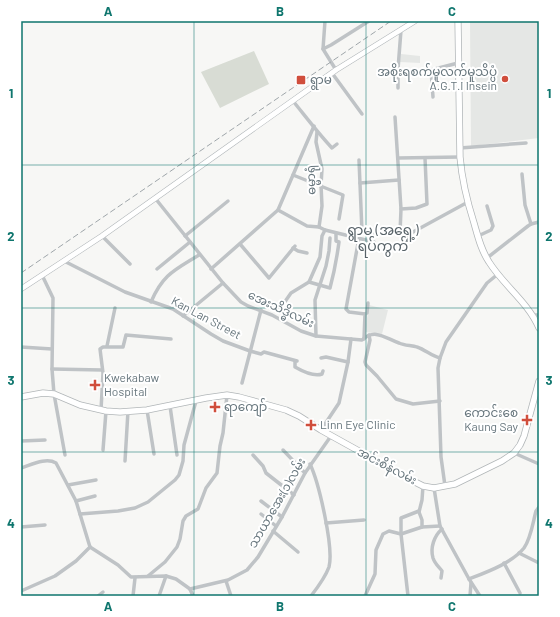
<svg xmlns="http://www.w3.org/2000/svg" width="560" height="617" font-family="Barlow,'Noto Sans Myanmar',sans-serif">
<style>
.built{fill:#e5e7e5}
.green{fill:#d8dcd4}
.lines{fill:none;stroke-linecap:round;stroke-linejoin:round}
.secondary-casing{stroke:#b2b7ba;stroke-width:6}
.primary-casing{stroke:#b1b6b8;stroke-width:7}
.minor{stroke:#bfc3c6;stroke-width:3.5}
.secondary{stroke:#fff;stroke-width:5}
.primary{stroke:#fff;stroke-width:5.5}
.rail{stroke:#9fa6aa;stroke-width:1;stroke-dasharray:6 3;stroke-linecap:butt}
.grid{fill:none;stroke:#0f766e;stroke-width:1;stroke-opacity:0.55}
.poi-dot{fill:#d04e3c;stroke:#fff;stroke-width:1.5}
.labels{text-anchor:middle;stroke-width:4;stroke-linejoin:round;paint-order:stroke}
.poi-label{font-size:12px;fill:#66757c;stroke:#fff;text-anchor:start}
.street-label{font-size:12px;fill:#66757c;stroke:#fff}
.quarter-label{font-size:14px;fill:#576268;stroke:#fff}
.neatline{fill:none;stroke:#0f766e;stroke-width:1.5}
.grid-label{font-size:13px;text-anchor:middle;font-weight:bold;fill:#0f766e}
</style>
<rect width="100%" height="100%" fill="#f7f7f5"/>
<g class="built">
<polygon points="470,21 539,21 539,138 471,146"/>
<polygon points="401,54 420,56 420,63 400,62"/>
<polygon points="369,305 388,310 382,334 365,332"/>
</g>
<polygon class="green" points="254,51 269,84 220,108 201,72"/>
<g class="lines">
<defs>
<polyline id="secondary" points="21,289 102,236 336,70 415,21"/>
<g id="primary">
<path d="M458,21l2,136c2,23 7,44 14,66 4,14 7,27 15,39 15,24 39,40 50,66"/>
<polyline points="21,397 43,393 54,394 80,405 106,411 120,412 147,410 206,398 227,395 239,397 286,410 299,416 321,430 413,481 423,486 434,488 455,484 502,461 514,453 520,445 524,436 539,381"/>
</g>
</defs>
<use href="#secondary" class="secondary-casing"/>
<use href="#primary" class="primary-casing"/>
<g class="minor">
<polyline points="325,21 323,49 336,70"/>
<polyline points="323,49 331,45 369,21"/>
<polyline points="332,73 362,114"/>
<polyline points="398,88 398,69 401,30"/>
<polyline points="433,97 431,70 458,63"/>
<path d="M293,101c13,16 25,32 39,47l5,-4"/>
<polyline points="395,117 401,209"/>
<polyline points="317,132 316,142 322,169 321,185 322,206 319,227"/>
<polyline points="460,148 526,143"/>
<polyline points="398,158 460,157"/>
<polyline points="425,158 427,204 416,208 401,209 400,233 402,238 468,202"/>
<polyline points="359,160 362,232 369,234 400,233"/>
<polyline points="522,174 525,205 531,224"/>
<polyline points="293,175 343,195 339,219"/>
<polyline points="360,183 399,180"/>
<path d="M155,198l68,85 18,19 7,4 24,9 29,16 15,5 46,4c13,-12 23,-2 37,3 6,3 13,2 18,4 9,3 14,9 23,11"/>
<polyline points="278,210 307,226 319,227 325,230 374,242"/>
<polyline points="102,236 130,264"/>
<polyline points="185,236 228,201"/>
<polyline points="478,236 491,230 493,226 487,206"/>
<polyline points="359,238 346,309 349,312 365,314 364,339"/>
<polyline points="240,244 269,278 295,246"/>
<polyline points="293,248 298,251 307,253"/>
<polyline points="487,258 528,226 531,224 539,222"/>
<polyline points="64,261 125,292 173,309 211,334 223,341 250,351 261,354 264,352 297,361"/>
<polyline points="157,269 190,242"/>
<polyline points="211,269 278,210 314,126"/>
<polyline points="42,275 53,298 52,369 54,394 65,455"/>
<path d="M309,282l21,6c4,-15 7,-31 9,-46l-3,-1v-8"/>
<path d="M151,302c12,-28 24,-32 48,-47"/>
<polyline points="284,303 291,293 309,282 320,257 322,236 325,230"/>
<polyline points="365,314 367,313 368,303"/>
<polyline points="533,315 539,315"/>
<polyline points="183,316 223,283"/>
<polyline points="369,335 370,340 365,362 366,365 377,376 396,399 413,404 440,401"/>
<polyline points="316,336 315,300 326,266 329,251 330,238"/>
<polyline points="107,346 115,308"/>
<polyline points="21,347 52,349"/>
<polyline points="321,358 326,357 348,362"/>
<path d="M295,361v6c7,4 19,10 27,7l1,-3"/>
<polyline points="52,369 102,370"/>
<polyline points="242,383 261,310"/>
<polyline points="170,406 177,455"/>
<polyline points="101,410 103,373 100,349 103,347 123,347 126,335 171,339"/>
<polyline points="147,410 154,454"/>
<polyline points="321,430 339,403 348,362 351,339"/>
<polyline points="21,441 45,440"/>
<polyline points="103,450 106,411"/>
<polyline points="283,450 305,473"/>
<polyline points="514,453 539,464"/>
<polyline points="253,455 263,466 266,473 294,495"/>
<polyline points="125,461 128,411"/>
<path d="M310,464c9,19 24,84 19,103 -4,11 -11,20 -18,29"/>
<path d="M21,468c10,-3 25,-11 35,-5l20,38 14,46"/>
<polyline points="68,485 96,480"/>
<polyline points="445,486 441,457 438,368 440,358 446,342 487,283 498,274"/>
<polyline points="434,488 440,526 469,579 480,596"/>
<polyline points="76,501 95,496"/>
<polyline points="261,501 282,517"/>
<polyline points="80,514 118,511 135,508 148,502 175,480 179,475 183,461 184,445 196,401"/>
<polyline points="261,514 276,526"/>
<polyline points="326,523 364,520"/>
<polyline points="21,527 45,525"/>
<polyline points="422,527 440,526"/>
<polyline points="273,531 298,552"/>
<polyline points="90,547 118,565 131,577 166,576 176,579 190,589"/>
<polyline points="519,553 539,563"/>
<polyline points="504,563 520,593"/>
<polyline points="148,576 165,562 177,547 180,539 183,521 186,516 198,509 206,488 217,473 220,446 223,433 227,395"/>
<path d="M441,578l1,-7c-3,-4 -7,-7 -9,-13 -3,-10 1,-22 9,-29"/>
<path d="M469,579c18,-7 43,-16 55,-31 7,-10 9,-26 12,-37l3,-4"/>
<polyline points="226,581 231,596"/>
<polyline points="190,589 228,580 247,570 258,557 282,517 305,473 331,436"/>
<polyline points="190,589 193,596"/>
<polyline points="21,591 55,576 76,561 90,547"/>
<polyline points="98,596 103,592"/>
<polyline points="133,596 135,578"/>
<polyline points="159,596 166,576"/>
<polyline points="365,596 375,574 376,550 383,534 389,531 401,534 422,527 422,520 419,512 422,500 423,486"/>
<polyline points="408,596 401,534 401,518 419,511"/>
<polyline points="470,596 471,583"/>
</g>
<use href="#secondary" class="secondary"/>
<use href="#primary" class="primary"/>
<polyline class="rail" points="21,273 391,21"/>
</g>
<path class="grid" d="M194,21v575M366,21v575M21,165h518M21,308h518M21,452h518"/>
<g class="poi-dot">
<circle cx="505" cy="79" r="4"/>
<rect x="296" y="75" width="10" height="10" rx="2"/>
<path d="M93 379h4v4h4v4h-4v4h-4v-4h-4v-4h4z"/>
<path d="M213 401h4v4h4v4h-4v4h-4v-4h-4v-4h4z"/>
<path d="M525 414h4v4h4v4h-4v4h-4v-4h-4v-4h4z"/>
<path d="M309 419h4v4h4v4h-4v4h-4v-4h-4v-4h4z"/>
</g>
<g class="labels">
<g class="poi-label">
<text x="497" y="76" text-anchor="end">အစိုးရစက်မှုလက်မှုသိပ္ပံ<tspan x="497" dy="14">A.G.T.I Insein</tspan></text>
<text x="310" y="84">ရွာမ</text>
<text x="104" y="382">Kwekabaw<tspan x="104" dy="14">Hospital</tspan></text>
<text x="224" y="411">ရာကျော်</text>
<text x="518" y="417" text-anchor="end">ကောင်းစေ<tspan x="518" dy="14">Kaung Say</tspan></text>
<text x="320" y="429">Linn Eye Clinic</text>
</g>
<g class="street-label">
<text transform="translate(311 180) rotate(-92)" y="4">ဓမ္မာရုံ</text>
<text transform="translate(281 309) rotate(25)" y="4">အေးသိဒ္ဓိလမ်း</text>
<text transform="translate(206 318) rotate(28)" y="4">Kan Lan Street</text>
<text transform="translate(387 466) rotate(28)" y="4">အင်းစိန်လမ်း</text>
<text transform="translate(277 503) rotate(-60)" y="4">သာယာအေး(၁)လမ်း</text>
</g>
<g class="quarter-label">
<text x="383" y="235">ရွာမ (အရှေ့)<tspan x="383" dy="16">ရပ်ကွက်</tspan></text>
</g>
</g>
<rect width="560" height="617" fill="none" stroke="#ffffff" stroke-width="44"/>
<rect x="22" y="22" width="516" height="573" class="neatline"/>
<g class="grid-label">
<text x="108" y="16">A</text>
<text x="280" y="16">B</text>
<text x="452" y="16">C</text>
<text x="11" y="98">1</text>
<text x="549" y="98">1</text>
<text x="11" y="241">2</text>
<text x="549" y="241">2</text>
<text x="11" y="385">3</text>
<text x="549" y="385">3</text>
<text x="11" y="528">4</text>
<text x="549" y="528">4</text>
<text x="108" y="611">A</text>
<text x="280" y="611">B</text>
<text x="452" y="611">C</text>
</g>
</svg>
